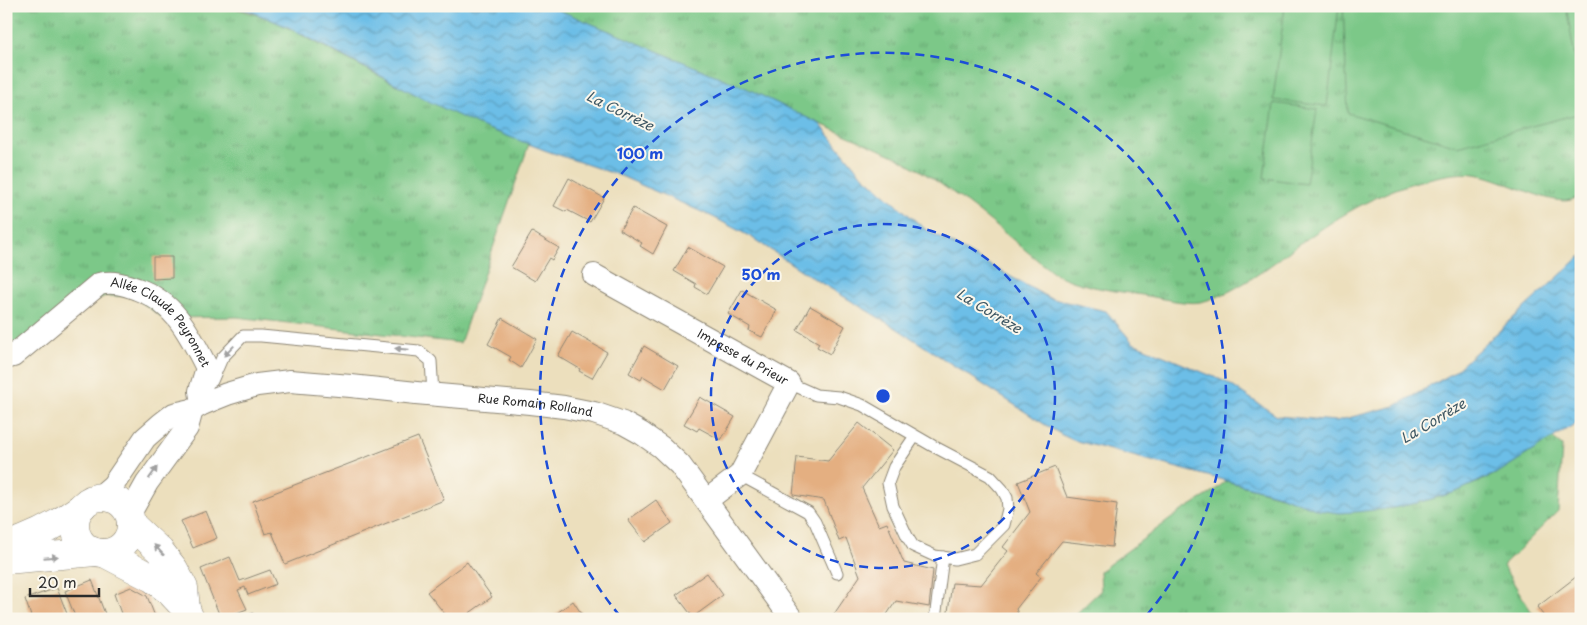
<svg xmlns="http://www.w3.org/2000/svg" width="1587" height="625" font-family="'Playpen Sans',sans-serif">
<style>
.grass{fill:url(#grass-tufts);stroke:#537a5a}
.pitch{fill:#7bc888;stroke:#537a5a}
.water{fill:url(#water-waves);stroke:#4c7489}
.building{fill:#e4af81}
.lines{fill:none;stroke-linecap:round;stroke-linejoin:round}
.lane-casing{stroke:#8c8574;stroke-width:13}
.street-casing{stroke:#8c8574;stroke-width:24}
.secondary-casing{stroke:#8c8574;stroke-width:29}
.lane{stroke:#fff;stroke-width:11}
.street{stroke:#fff;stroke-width:22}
.secondary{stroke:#fff;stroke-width:28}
.oneway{fill:#a0a0a0}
.ring{fill:none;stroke:#1d4ed8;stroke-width:2.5;stroke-dasharray:9 6}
.labels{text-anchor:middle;stroke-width:4;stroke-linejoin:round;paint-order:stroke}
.street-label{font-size:12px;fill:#2b2b2b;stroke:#fbf7ec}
.water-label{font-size:14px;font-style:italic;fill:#3e5763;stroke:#fbf7ec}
.centre{fill:#1d4ed8;stroke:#fbf7ec;stroke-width:2.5}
.ring-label{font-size:15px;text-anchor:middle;font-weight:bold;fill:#1d4ed8;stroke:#fbf7ec;stroke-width:4;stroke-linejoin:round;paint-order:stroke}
</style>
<defs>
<pattern id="grass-tufts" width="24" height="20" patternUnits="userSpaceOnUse" patternTransform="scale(1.25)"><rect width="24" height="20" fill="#7bc888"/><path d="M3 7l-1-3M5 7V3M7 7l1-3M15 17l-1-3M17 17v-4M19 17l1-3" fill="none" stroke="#65a36f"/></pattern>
<pattern id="water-waves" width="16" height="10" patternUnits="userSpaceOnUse" patternTransform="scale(1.25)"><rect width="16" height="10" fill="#6cbee7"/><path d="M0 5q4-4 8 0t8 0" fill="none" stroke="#599bbb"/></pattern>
</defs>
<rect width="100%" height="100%" fill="#fbf7ec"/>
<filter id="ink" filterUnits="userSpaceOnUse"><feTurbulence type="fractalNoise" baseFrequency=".02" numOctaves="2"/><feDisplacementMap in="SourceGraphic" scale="10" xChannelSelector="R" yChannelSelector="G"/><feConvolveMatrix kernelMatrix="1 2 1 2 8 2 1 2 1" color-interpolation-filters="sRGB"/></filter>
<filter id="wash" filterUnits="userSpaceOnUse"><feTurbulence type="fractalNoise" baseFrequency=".0096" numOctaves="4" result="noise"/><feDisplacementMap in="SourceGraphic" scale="20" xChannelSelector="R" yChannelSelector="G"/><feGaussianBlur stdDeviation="1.12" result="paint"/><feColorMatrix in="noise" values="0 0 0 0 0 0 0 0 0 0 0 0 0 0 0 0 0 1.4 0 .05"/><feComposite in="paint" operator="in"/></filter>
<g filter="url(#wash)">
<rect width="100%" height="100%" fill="#ecdfbd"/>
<g class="grass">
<polygon points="6,6 228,6 271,19 393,83 529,144 460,343 237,317 163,318 133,296 105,296 88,304 6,366"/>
<path d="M549,6h1032v189c-3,2 -7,4 -10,5 -20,6 -68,-21 -91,-25 -16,-4 -36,0 -52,4 -51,12 -95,41 -137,71 -25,19 -60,46 -91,52 -14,3 -49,-6 -64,-8 -29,-4 -58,-8 -84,-22 -49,-40 -97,-83 -153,-114z"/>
<polygon points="1552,438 1562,446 1558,511 1503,566 1536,619 1071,619 1101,590 1100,571 1180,512 1210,494 1226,481 1340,512 1393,508 1443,496 1483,480 1499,472"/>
</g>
<g class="pitch">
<polygon points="1285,6 1339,6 1327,106 1273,100"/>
<polygon points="1343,6 1566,6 1581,92 1581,113 1457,146 1348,113"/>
<polygon points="1274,103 1317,109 1306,184 1264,178"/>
</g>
<polygon class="water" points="232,6 549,6 746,88 820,124 860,173 925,229 1049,298 1106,311 1133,343 1226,382 1277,416 1336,421 1395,406 1453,373 1581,256 1581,420 1499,472 1456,492 1417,503 1393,508 1355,512 1339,513 1318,510 1279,495 1073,440 1062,435 1044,424 896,328 813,278 751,237 713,217 621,176 547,151 478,125 430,102 288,27 250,11"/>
<g id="blocks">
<g class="building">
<polygon points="569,178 604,198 590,222 567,210 566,212 554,206"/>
<polygon points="633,208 667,227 653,254 640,246 642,243 620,230"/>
<polygon points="532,232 559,248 552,260 549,258 535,281 511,267"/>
<polygon points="688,247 723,267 707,294 695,287 696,284 674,271"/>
<polygon points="153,257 172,257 172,278 153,279"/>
<polygon points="742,290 777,310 762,337 749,331 750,327 728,314"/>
<polygon points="810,306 845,326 830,354 817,347 819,343 797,330"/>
<polygon points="502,318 537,339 521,368 509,360 511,357 488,344"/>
<polygon points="572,332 607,352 592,378 579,371 580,369 558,356"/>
<polygon points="644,346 678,366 665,389 643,376 641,380 629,373"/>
<polygon points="700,397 735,417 721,440 699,428 697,431 684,424"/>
<polygon points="859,423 893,450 862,488 879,526 887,523 904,563 933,570 929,607 896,601 884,619 839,619 834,614 860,576 846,538 839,541 824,500 793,495 797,457 828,461"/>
<polygon points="418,437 444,500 285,564 272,532 265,534 253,501"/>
<polygon points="1055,467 1067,497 1117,504 1112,547 1062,541 1036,573 1041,577 1016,609 1020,619 947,619 952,583 981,585 1008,551 1003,547 1030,512 1018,482"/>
<polygon points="656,500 672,523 645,542 628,520"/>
<polygon points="206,511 217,538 193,548 181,521"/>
<polygon points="230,557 240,581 270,570 276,584 248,595 245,587 238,590 247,609 221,619 201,569"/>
<polygon points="467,562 492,597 461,619 449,619 427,592"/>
<polygon points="707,573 723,595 693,617 676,595"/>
<polygon points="1581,573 1581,619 1546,619 1537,607"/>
<polygon points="92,580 107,619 76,619 65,591"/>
<polygon points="131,587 147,596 156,619 123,619 114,594"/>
<polygon points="57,588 69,619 32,619 25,599"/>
<polygon points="573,601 585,619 549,619"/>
<polygon points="253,613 255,619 239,619"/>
</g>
</g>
</g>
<g filter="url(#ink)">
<use href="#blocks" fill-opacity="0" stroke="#8c8574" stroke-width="1"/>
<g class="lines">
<defs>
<g id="lane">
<polyline points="212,381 222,358 243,336 261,336 419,351 431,361 433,394"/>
<polyline points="789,383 816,395 839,397 862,405 933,446 990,476 1002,489 1007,498 1008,509 1004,525 975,554 955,559 935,556 913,546 908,538 893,506 888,483 894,467 915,436"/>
<polyline points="740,475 808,512 815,522 837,573"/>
<polyline points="935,619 943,557"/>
</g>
<g id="street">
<path id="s1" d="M594,275l195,108 -49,92 -33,25"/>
<path id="s2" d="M6,358l7,-2 86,-72c14,-3 25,0 38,5 38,13 53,46 70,79l-7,23 2,13"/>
<path id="s3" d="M99,497l14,-12 32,-47 16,-14 13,-10 18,-4 10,-6 25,-10 30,-9 33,-4 61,5 65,7 114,10 34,4 30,6 29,10 18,10 20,14 19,18 112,154"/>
<polyline points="129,515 147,483 187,428 192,410"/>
</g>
<g id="secondary">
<circle cx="103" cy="525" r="28"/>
<polyline points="131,524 160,551 174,569 184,588 186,609 190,619"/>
<path d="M6,546c28,-9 53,-22 76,-39"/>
<polyline points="104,553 152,578 169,591 186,609"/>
<polyline points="6,560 95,552"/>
</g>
</defs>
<use href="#lane" class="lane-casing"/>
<use href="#street" class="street-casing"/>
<use href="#secondary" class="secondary-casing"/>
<use href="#lane" class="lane"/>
<use href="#street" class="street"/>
<use href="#secondary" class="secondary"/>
</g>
<defs><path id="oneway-solid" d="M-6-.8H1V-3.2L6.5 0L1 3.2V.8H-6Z" transform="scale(1.25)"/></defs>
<g class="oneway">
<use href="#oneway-solid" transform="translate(402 349) rotate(-175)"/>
<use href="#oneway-solid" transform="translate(229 351) rotate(134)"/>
<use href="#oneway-solid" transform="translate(153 473) rotate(-55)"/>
<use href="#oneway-solid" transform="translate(159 550) rotate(-133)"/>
<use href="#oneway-solid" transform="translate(51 557) rotate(-5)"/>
</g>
</g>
<g class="ring">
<circle cx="883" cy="396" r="172"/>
<path d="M620 616A343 343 0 1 1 1146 616"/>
</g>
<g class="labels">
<g class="street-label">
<text dy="4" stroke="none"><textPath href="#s2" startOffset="198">Allée Claude Peyronnet</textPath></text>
<text dy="4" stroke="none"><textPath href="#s1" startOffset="170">Impasse du Prieur</textPath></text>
<text dy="4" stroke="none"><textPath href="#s3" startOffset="481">Rue Romain Rolland</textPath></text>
</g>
<g class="water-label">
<text transform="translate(620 111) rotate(26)" y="5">La Corrèze</text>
<text transform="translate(989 311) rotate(31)" y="5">La Corrèze</text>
<text transform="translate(1433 421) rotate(-31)" y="5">La Corrèze</text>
</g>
</g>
<circle cx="883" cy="396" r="8" class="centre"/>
<g class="ring-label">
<text x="640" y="159">100 m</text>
<text x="761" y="280">50 m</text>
</g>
<rect width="1587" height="625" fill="none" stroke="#fbf7ec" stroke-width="25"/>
<path d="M30 588v8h69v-8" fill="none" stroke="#2b2b2b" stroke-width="2.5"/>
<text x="38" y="588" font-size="15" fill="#2b2b2b" stroke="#fbf7ec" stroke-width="4" paint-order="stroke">20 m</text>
</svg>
